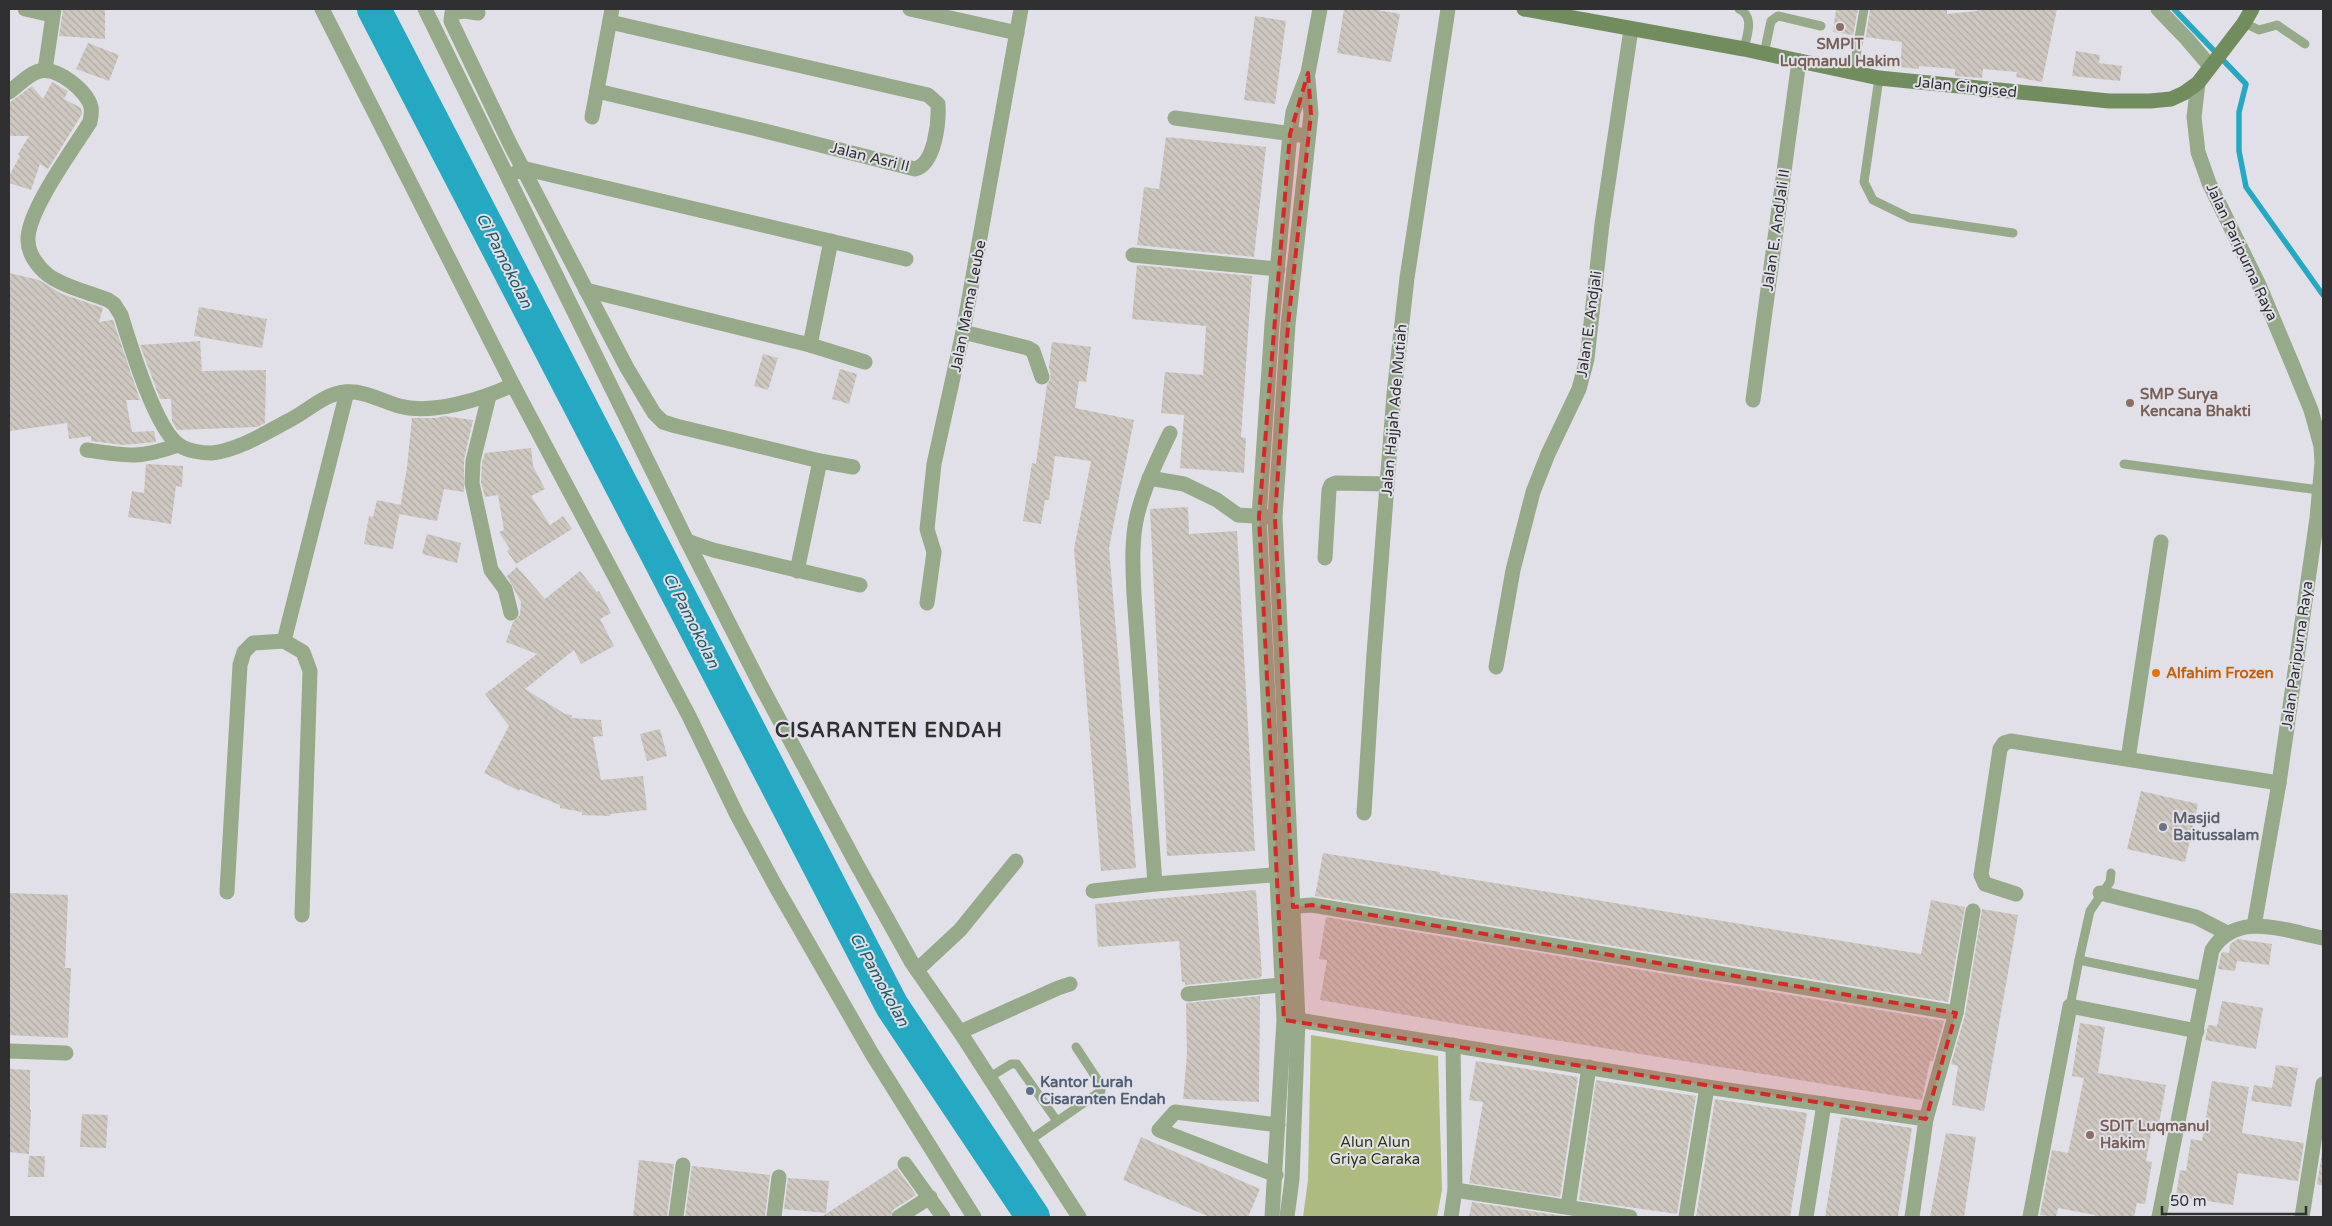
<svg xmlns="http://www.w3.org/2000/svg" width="2332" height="1226" font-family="'Varela Round',sans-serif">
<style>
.park{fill:#aebb7f}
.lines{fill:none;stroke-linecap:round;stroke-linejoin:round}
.stream{stroke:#25a9c2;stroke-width:5.5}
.river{stroke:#25a9c2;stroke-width:34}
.building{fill:url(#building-back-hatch)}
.lane{stroke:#96a989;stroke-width:9}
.street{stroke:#96a989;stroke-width:15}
.secondary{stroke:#728d5d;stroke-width:15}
.marked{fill:#d62828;fill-opacity:0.2;stroke:#d62828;stroke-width:4;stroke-dasharray:10 6;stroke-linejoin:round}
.education-dot{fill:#8d6e63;stroke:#e1e0e9;stroke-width:2}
.food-dot{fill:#e8710a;stroke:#e1e0e9;stroke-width:2}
.worship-dot{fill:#6b7280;stroke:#e1e0e9;stroke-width:2}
.service-dot{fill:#5c6f8a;stroke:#e1e0e9;stroke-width:2}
.labels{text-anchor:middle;stroke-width:4;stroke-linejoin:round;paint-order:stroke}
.education-label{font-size:15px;font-weight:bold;fill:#785e54;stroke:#e1e0e9;text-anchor:start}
.street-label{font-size:15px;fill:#303033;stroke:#e1e0e9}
.food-label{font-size:15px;font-weight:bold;fill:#c56008;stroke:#e1e0e9;text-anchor:start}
.worship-label{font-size:15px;font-weight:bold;fill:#5b616d;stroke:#e1e0e9;text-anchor:start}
.service-label{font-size:15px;font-weight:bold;fill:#4e5e75;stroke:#e1e0e9;text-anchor:start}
.park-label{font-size:15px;fill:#2f3511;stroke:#e1e0e9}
.water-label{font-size:16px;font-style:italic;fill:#245762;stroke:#e1e0e9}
.district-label{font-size:20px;font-weight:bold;letter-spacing:1px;fill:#303033;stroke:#e1e0e9}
</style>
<defs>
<pattern id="building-back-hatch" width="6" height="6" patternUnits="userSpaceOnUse" patternTransform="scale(1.25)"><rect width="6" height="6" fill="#cdc7c0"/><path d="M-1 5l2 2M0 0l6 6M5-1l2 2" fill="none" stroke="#b0aba5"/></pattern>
</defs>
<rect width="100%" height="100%" fill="#e1e0e9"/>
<polygon class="park" points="1311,1035 1438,1056 1442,1190 1437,1217 1303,1217 1308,1180"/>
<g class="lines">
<polyline class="stream" points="2174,9 2246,84 2239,112 2239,151 2246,187 2323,295"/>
<polyline class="river" points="374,9 892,1006 1033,1217"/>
</g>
<g class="building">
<polygon points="63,9 105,9 105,39 59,36"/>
<polygon points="1344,9 1371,9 1400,14 1391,62 1337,53"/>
<polygon points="1836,9 1858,9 1853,35 1833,32"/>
<polygon points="1870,9 1947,9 1947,14 1977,11 1977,9 2057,9 2042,82 2016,77 2017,72 1983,69 1982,78 1955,76 1955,69 1919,66 1919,69 1900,67 1902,42 1866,37"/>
<polygon points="1255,16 1286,21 1275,104 1244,100"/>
<polygon points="88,43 119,55 109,81 76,69"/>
<polygon points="2076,51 2100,55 2099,63 2122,66 2120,81 2072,76"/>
<polygon points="52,82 68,91 64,99 81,108 82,114 48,169 40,164 31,190 9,183 9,176 20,156 18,154 29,136 9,136 9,103 32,86 43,99"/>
<polygon points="1166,137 1266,147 1254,257 1137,245 1144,187 1159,189"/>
<polygon points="1137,265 1252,276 1241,437 1246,438 1244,473 1180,468 1184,415 1161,413 1165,372 1203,375 1206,326 1132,319"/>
<polygon points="9,273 39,280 62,294 103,308 99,322 113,320 140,400 126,400 132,432 154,431 156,442 123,445 91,441 91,436 69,439 67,423 10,431"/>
<polygon points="199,307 267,319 262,348 194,336"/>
<polygon points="200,341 202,371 266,370 265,423 257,427 177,430 172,421 171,399 160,399 140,345"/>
<polygon points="1052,342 1091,347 1086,382 1079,381 1075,408 1134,420 1109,548 1136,868 1101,871 1074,549 1091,461 1055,456 1049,500 1045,500 1041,524 1023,521 1032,463 1036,464 1047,384 1051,378 1049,367"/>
<polygon points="763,354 778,358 768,390 754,386"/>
<polygon points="840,369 857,374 849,404 832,399"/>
<polygon points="443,416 473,420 464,460 464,492 444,489 437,521 399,514 407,467 412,418 437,418"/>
<polygon points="531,448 533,466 545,489 531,496 550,525 563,516 572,529 516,564 507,551 510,549 499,532 504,530 498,495 485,497 481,482 482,462 485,453"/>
<polygon points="146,464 183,466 182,487 176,486 171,524 128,517 132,491 144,493"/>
<polygon points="377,500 401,505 393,549 364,544 369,516 373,517"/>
<polygon points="1188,507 1189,534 1237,531 1255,851 1167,856 1150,509"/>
<polygon points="427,534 461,543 457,563 422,554"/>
<polygon points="517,567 545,599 580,571 597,592 599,591 611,613 600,619 614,646 581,664 574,650 525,689 565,714 572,715 572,718 601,720 603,736 593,737 601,780 643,776 647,810 610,814 610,816 582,815 582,812 560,808 560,805 520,789 519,791 484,773 509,726 485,694 537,654 506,642 513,622 520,615 521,602 507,576"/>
<polygon points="660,729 667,756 647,761 640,734"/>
<polygon points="2141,791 2198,804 2185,862 2127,849"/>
<polygon points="1323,853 1440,872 1440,874 1921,954 1931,900 1965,907 1948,1002 1315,896"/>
<polygon points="1256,890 1262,975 1260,978 1185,985 1185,982 1182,982 1179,941 1098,947 1095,904"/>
<polygon points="9,893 68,895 65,968 71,968 68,1038 9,1035"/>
<polygon points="1982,909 2018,915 1984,1111 1952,1105 1958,1066 1951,1064 1965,1015"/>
<polygon points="1326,917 1944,1021 1933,1061 1930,1061 1922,1100 1469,1026 1320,1000 1327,960 1319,959"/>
<polygon points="2238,939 2272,944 2269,965 2237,961 2235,971 2218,969 2221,954 2222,952 2229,953 2230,944"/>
<polygon points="1260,996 1259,1102 1183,1099 1187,1055 1186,1003"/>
<polygon points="2222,1001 2263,1008 2256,1049 2205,1040 2208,1025 2217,1026"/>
<polygon points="2080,1023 2105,1027 2098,1073 2166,1085 2159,1124 2153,1123 2146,1161 2152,1162 2145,1204 2137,1203 2134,1217 2094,1217 2095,1215 2058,1208 2056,1217 2040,1215 2052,1150 2068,1153 2084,1078 2072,1076"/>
<polygon points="1476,1061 1578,1077 1560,1197 1469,1183 1483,1102 1469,1100"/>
<polygon points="2276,1065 2298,1068 2291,1107 2251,1101 2254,1085 2272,1088"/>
<polygon points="9,1069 30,1070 30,1110 31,1110 29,1154 9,1152"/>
<polygon points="1596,1080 1696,1096 1677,1214 1579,1200"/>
<polygon points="2212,1081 2249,1087 2242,1133 2304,1143 2298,1181 2238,1173 2233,1205 2176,1196 2180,1170 2186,1171 2191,1139 2202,1141"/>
<polygon points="1715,1099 1807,1113 1790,1217 1696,1217"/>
<polygon points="82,1114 108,1115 106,1148 80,1147"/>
<polygon points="1841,1117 1912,1128 1898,1217 1825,1217"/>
<polygon points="1946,1133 1976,1137 1964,1217 1930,1217"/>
<polygon points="1141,1137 1260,1189 1248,1217 1210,1217 1123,1180"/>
<polygon points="2323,1146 2323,1186 2317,1184"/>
<polygon points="29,1156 45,1156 44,1177 28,1177"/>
<polygon points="639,1160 674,1164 667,1217 633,1217"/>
<polygon points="692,1166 770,1175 765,1217 685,1217"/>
<polygon points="897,1168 916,1195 894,1209 890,1217 821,1217"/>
<polygon points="788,1178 829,1181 826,1213 784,1209"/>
<polygon points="1472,1202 1570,1217 1469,1217"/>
</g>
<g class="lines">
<g class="lane">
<path d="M1739,9c16,7 8,26 5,40"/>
<polyline points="2244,23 2259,30 2277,25 2305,44"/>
<polyline points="1764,54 1771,21 1778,16 1821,26"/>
<polyline points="1853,73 1864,9"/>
<polyline points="1879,78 1864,182 1873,200 1910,218 2013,233"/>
<polyline points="2124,464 2319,490"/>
<polyline points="2111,873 2110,882 2090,911 2079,960 2205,986"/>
<polyline points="2070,1006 2079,960"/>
<polyline points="990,1077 1011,1064 1017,1064 1057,1121"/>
<polyline points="1030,1140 1101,1091 1101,1085 1076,1047"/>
</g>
<g class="street">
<polyline points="25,9 52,15"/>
<polyline points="322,9 513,385 689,716 737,815 776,887 872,1054 974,1217"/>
<polyline points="425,9 687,541 760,684 856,863 912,963 960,1032 1079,1217"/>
<polyline points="910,9 1017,33"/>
<polyline points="2158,9 2186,38 2210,66"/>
<polyline points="478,13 464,11 452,13 451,21 510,144 627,368 654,413 663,422 676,426 820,461 853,467"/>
<polyline points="45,70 54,9"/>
<polyline points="2198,83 2194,117 2198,152 2209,183 2259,285 2293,366 2311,410 2321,446 2322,463 2317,518 2279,783 2254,926"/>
<path d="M597,91l160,38 158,40c20,-5 24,-47 23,-65l-10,-9 -318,-73"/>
<path d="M9,92c9,-6 20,-19 31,-21 18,-4 47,20 51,36 1,5 0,10 -1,15 -16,26 -63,89 -62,118 0,14 10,27 20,35 14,11 43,18 60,25l6,4 7,11c9,29 34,114 58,130 8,6 23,8 33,8 27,-3 53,-20 76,-32 19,-9 35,-27 57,-29 18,-2 37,9 54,14 34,9 83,-7 114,-21"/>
<polyline points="592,117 612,9"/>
<polyline points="1175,118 1300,135"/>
<polyline points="517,172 522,168 906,259"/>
<polyline points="1133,255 1278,269"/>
<polyline points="586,290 810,345 865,362"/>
<polyline points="963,332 1028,348 1033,351 1042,377"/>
<polyline points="810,345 831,241"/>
<polyline points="489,396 473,461 472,483 491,570 505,589 511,613"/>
<polyline points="1753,400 1799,61"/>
<path d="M87,450c39,6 53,9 91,-5"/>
<polyline points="1149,478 1184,484 1217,500 1238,515 1269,517"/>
<polyline points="687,541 713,550 860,585"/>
<polyline points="1325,558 1329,490 1331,485 1336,483 1387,484"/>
<polyline points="797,571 820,461"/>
<polyline points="927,603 934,552 927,529 934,464 963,332 1021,9"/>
<polyline points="284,641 303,652 310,671 302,915"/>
<polyline points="1496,667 1513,570 1533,492 1548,454 1579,389 1587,359 1602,224 1631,29"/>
<polyline points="2128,759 2161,542"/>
<polyline points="1364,813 1374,654 1394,394 1407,278 1448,9"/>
<path d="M1155,884l-21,-289c-1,-26 -3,-53 3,-79 7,-29 20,-56 33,-83"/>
<polyline points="1093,891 1155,884 1285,874"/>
<polyline points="227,892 240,665 244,652 253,643 284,641 347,392"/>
<polyline points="2100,893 2196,917 2227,933"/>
<polyline points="2016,894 1985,884 1981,875 2000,749 2004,743 2011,741 2279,783"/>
<polyline points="1284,907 1312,905 1956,1013"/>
<polyline points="917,970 960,930 1016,861"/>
<polyline points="1188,994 1290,984"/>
<polyline points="1288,1020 1298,1020 1707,1087 1926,1119"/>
<polyline points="960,1032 1058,988 1070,984"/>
<polyline points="9,1051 66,1053"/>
<polyline points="905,1164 943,1217"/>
<polyline points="1276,1175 1159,1130 1175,1112 1278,1125"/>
<polyline points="1455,1190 1630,1217"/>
<polyline points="1568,1207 1589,1067"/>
<polyline points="676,1217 683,1165"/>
<polyline points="774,1217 779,1177"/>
<polyline points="899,1217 930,1197"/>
<polyline points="1272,1217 1284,1020 1259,517 1272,324 1290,134 1293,112 1308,73 1320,9"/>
<polyline points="1287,1217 1292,1179 1298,1020 1275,517 1288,325 1311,114 1308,79"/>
<polyline points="1451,1217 1455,1190 1453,1045"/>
<polyline points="1686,1217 1707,1087"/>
<polyline points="1806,1217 1824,1104"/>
<polyline points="1912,1217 1926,1119 1956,1013 1973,911"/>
<polyline points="2030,1217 2070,1006 2197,1031"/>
<path d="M2159,1217l53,-267c25,-40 73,-19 111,-12"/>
<polyline points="2302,1217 2323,1084"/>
</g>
<polyline class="secondary" points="1524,9 1744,49 1879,78 2109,101 2150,101 2171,99 2184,93 2198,83 2244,23 2252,9"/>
</g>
<path class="marked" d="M1308,73l3,41 -23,211 -13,192 18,390 19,-2 644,108 -30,106 -642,-99 -25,-503 31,-383z"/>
<g class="education-dot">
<circle cx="1840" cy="27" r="5"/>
<circle cx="2130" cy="403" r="5"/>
<circle cx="2090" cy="1135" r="5"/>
</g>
<circle class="food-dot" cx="2156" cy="673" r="5"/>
<circle class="worship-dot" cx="2163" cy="827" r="5"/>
<circle class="service-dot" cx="1030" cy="1091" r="5"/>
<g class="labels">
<g class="education-label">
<text x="1840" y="49" text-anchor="middle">SMPIT<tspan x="1840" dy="17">Luqmanul Hakim</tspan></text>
<text x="2140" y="399">SMP Surya<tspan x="2140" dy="17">Kencana Bhakti</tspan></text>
<text x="2100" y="1131">SDIT Luqmanul<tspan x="2100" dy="17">Hakim</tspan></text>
</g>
<g class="street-label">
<text transform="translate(1966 87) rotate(6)" y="5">Jalan Cingised</text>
<text transform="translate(870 157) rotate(14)" y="5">Jalan Asri II</text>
<text transform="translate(1776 230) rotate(-82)" y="5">Jalan E. AndJali II</text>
<text transform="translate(2242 252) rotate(65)" y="5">Jalan Paripurna Raya</text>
<text transform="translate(968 306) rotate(-79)" y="5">Jalan Mama Leube</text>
<text transform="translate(1589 324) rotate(-82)" y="5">Jalan E. Andjali</text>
<text transform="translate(1394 410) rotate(-85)" y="5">Jalan Hajjah Ade Mutiah</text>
<text transform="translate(2297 655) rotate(-82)" y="5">Jalan Paripurna Raya</text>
</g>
<g class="food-label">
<text x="2166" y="678">Alfahim Frozen</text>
</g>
<g class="worship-label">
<text x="2173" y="823">Masjid<tspan x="2173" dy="17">Baitussalam</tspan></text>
</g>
<g class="service-label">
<text x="1040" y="1087">Kantor Lurah<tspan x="1040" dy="17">Cisaranten Endah</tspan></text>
</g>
<g class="park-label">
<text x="1375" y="1147">Alun Alun<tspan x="1375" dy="17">Griya Caraka</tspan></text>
</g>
<g class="water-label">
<text transform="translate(505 260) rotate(63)" y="6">Ci Pamokolan</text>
<text transform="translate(692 620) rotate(63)" y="6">Ci Pamokolan</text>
<text transform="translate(880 979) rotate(61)" y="6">Ci Pamokolan</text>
</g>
<g class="district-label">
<text x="889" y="737">CISARANTEN ENDAH</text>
</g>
</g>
<rect width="2332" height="1226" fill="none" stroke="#303033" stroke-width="20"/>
<path d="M2162 1206v8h144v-8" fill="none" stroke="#303033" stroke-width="2.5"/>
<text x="2170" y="1206" font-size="15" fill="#303033" stroke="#e1e0e9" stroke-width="4" paint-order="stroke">50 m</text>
</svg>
